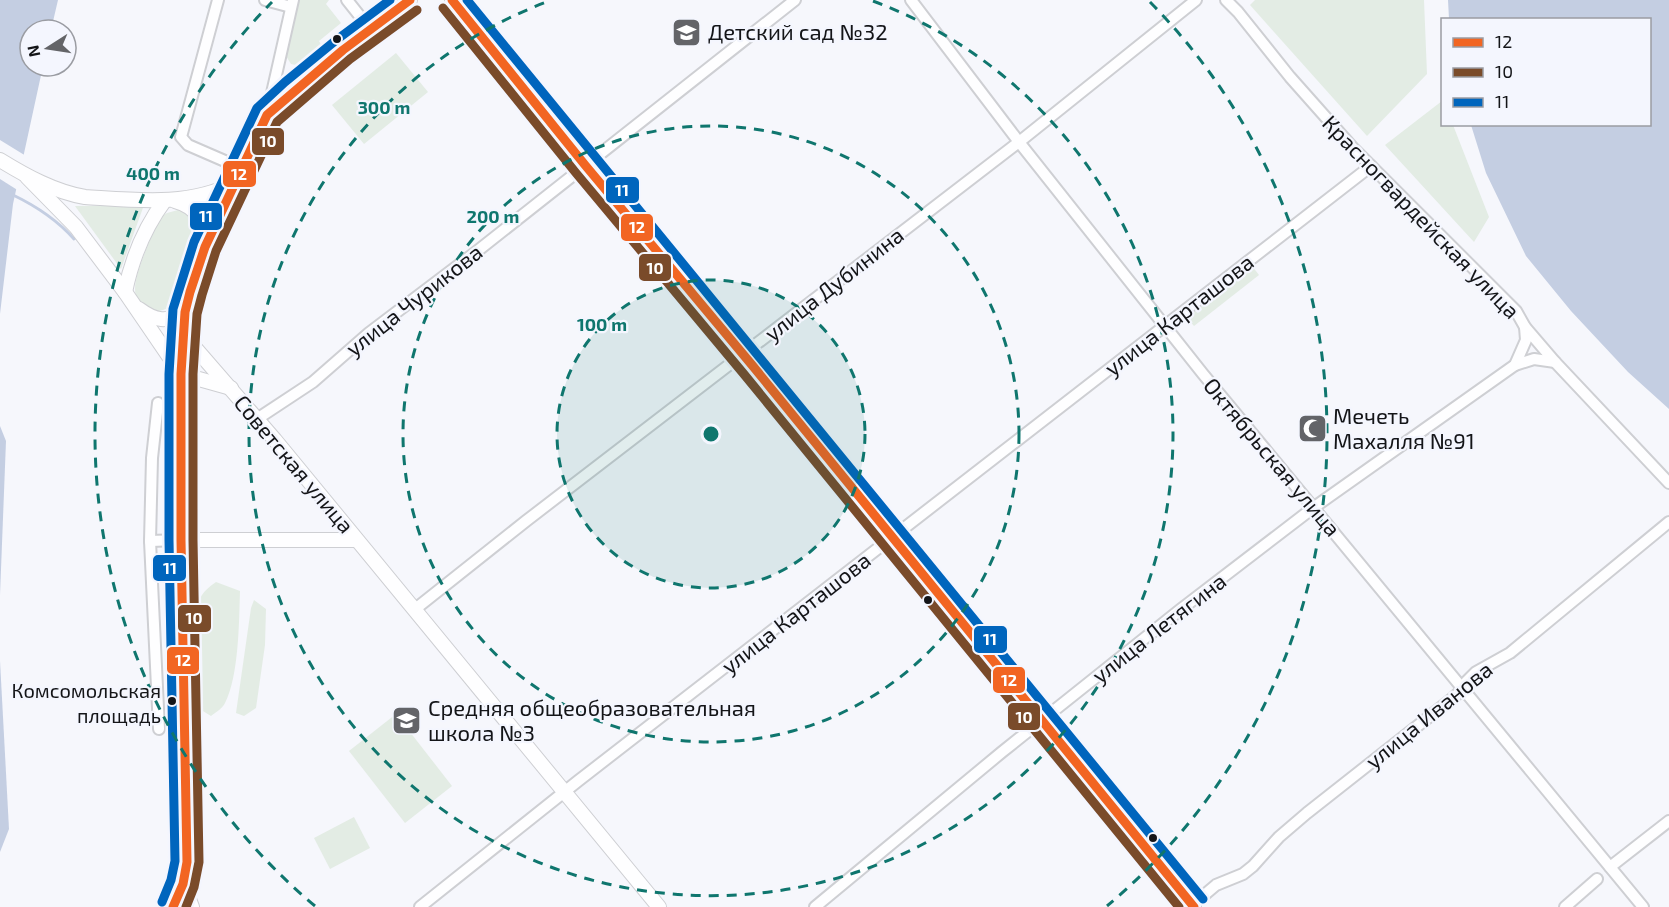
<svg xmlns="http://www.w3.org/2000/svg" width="1669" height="907" font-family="'Exo 2',sans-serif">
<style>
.green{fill:#e3ece4}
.water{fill:#c4cee2}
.pier{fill:#f6f7fc}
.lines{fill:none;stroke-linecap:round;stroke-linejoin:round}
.stream{stroke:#c4cee2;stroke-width:3}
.minor-casing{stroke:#cecfd3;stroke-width:14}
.tertiary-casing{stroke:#cecfd3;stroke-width:16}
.minor{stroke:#fefeff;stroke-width:10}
.tertiary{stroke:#fefeff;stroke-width:14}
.bus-1-casing{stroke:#f4f6fe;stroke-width:14}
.bus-2-casing{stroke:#f4f6fe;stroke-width:14}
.bus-3-casing{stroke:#f4f6fe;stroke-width:14}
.bus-1{stroke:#f26522;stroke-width:9}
.bus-2{stroke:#7a4b2a;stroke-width:9}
.bus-3{stroke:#0065bd;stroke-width:9}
.ring{fill:none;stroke:#0f766e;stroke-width:3;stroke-dasharray:10 8}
.bus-dot{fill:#141518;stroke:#f4f6fe;stroke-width:2}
.labels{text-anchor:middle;stroke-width:4.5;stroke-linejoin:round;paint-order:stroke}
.bus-label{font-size:20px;fill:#141518;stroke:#f4f6fe;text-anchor:end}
.poi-label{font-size:22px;fill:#141518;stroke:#f4f6fe;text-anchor:start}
.street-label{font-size:22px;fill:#141518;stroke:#f4f6fe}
.centre{fill:#0f766e;stroke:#f4f6fe;stroke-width:3}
.ring-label{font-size:18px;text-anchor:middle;font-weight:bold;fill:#0f766e;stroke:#f4f6fe;stroke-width:4.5;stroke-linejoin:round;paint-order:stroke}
.line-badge{stroke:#f4f6fe;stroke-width:2}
.badge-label{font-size:16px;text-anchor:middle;font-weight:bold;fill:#fff}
</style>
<rect width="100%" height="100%" fill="#f6f7fc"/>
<g class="green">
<polygon points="297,0 329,0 326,4 341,23 319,41 323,48 300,66 291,64 286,56"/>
<polygon points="1255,0 1424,0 1427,74 1367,136 1250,5"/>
<polygon points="396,53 428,92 364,144 332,105"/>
<polygon points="1442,101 1442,124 1453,125 1489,217 1474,242 1385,145"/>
<polygon points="144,205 121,269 75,206"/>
<path d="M178,210l9,2 8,7 6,16 -25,68c-9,6 -20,12 -30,5 -7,-4 -11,-11 -11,-19 0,-17 17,-53 24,-71l8,-5z"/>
<polygon points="1252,266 1259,275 1194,326 1187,318"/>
<path d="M216,582l24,9c-1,31 -1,85 -15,112 -2,5 -9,9 -14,13l-13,-8c-7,-21 -8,-95 4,-113 3,-5 10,-10 14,-13z"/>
<polygon points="254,600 266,609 265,645 256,708 244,716 236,713 251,608"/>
<polygon points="396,714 452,786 405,823 349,751"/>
<polygon points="354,817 370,848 330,869 314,838"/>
</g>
<g class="water">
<polygon points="0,0 58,0 51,30 30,30 30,66 43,66 13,204 0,314"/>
<polygon points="1448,0 1669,0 1669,409 1628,372 1571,311 1526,256 1486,173 1471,125 1650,124 1650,20 1449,19"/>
<polygon points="0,426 6,441 0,595"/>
<polygon points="0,661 9,829 0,852"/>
</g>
<polygon class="pier" points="0,140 26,156 19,191 0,179"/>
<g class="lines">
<path class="stream" d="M13,195c23,11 44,25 61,44l3,-4"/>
<defs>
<g id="minor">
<polyline points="218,0 181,137 188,145 241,168"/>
<polyline points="265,0 291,7"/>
<polyline points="347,0 370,29"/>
<polyline points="911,0 1019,142 1203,374 1643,907"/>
<polyline points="1226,0 1238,12 1290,77 1353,148 1516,311 1525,327 1555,362 1669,483"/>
<polyline points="267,115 293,0"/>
<polyline points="1515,365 1534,359 1555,362"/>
<polyline points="158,403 152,458 150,541 159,729"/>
<polyline points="257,419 313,382 369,333 476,252 795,0"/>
<polyline points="150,541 181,540"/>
<polyline points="414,610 526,521 1019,142 1196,0"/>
<polyline points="1610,867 1669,821"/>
<polyline points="420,907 578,781 1371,166"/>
<polyline points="815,907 1002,752 1180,610 1313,508 1515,365 1526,340 1525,327"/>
<polyline points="1190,907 1216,885 1243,874 1253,866 1279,837 1307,813 1453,698 1463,689 1466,682 1476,672 1510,653 1669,522"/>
<polyline points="1565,907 1597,879"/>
</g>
<g id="tertiary">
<polyline points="452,0 585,165 752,365 1194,907"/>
<path d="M0,160c26,16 55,32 85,37 49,3 105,10 149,-14"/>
<polyline points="27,177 76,227 125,292 181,374 231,388"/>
<path d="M175,201c22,6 30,21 30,43"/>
<path d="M125,292c7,-34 19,-64 40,-92"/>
<path d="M139,309c16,12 28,14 46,3"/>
<polyline points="183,334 275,440 659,907"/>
<polyline points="181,540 356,540"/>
<polyline points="183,884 192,907"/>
<polyline points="173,907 183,884 187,862 181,540 181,374 185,312 190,292 205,247 267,115 293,91 343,50 410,0"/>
</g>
</defs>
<use href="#minor" class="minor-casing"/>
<use href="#tertiary" class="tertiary-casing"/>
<use href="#minor" class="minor"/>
<use href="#tertiary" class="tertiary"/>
<defs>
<g id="bus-1">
<polyline points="452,0 585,165 752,365 1194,907"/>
<polyline points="173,907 183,884 187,862 181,540 181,374 185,312 190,292 205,247 267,115 343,50 410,0"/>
</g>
<g id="bus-2">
<polyline points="443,8 576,173 743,373 1179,907"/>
<polyline points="186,907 194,887 199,862 193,540 193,374 197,314 202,295 216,251 277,122 350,59 417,10"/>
</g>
<g id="bus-3">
<polyline points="467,0 1203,899"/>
<polyline points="162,902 171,880 175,861 169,540 169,374 173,309 194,242 257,108 285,82 335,41 390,0"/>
</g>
</defs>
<use href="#bus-1" class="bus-1-casing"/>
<use href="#bus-2" class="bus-2-casing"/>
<use href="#bus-3" class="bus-3-casing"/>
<use href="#bus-1" class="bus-1"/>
<use href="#bus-2" class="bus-2"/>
<use href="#bus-3" class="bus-3"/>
</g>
<circle cx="711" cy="434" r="154" fill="#0f766e" fill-opacity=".12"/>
<g class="ring">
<circle cx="711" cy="434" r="154"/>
<circle cx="711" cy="434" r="308"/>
<path d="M873 1A462 462 0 1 1 549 1"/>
<path d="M315 906A616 616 0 0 1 272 2M1150 2A616 616 0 0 1 1107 906"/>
</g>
<defs>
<symbol id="school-square" viewBox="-11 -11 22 22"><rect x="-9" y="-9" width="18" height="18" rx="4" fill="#636468" stroke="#f4f6fe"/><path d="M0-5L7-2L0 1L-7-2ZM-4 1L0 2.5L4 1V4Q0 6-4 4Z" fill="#fff"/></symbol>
<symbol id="mosque-square" viewBox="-11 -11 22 22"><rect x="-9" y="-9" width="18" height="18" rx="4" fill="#636468" stroke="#f4f6fe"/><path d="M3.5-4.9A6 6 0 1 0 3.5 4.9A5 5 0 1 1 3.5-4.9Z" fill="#fff"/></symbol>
</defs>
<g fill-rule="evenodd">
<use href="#school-square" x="670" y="16" width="33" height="33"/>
<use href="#mosque-square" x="1296" y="412" width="33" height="33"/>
<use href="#school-square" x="390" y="704" width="33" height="33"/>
</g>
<g class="bus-dot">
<circle cx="337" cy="39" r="5"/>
<circle cx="928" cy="600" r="5"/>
<circle cx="172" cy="701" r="5"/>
<circle cx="1153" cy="838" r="5"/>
</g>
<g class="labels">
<g class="bus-label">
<text x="161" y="698">Комсомольская<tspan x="161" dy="25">площадь</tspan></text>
</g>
<g class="poi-label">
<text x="708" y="40">Детский сад №32</text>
<text x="1333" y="424">Мечеть<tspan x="1333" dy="25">Махалля №91</tspan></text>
<text x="428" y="716">Средняя общеобразовательная<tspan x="428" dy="25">школа №3</tspan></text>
</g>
<g class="street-label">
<text transform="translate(1421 217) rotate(46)" y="8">Красногвардейская улица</text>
<text transform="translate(834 284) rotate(-38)" y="8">улица Дубинина</text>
<text transform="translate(414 300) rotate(-38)" y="8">улица Чурикова</text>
<text transform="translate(1179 315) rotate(-38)" y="8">улица Карташова</text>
<text transform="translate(1272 457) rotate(50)" y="8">Октябрьская улица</text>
<text transform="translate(294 464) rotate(50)" y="8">Советская улица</text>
<text transform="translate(796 613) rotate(-38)" y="8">улица Карташова</text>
<text transform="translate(1159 628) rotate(-38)" y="8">улица Летягина</text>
<text transform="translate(1429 715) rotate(-39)" y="8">улица Иванова</text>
</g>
</g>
<circle cx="711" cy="434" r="9" class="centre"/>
<g class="ring-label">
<text x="384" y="114">300 m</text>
<text x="153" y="180">400 m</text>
<text x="493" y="223">200 m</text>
<text x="602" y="331">100 m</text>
</g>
<g class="line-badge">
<rect x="251" y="127" width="34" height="29" rx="6" fill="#7a4b2a"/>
<rect x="222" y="160" width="35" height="28" rx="6" fill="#f26522"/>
<rect x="605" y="176" width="35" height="28" rx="6" fill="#0065bd"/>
<rect x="189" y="202" width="34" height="29" rx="6" fill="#0065bd"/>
<rect x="620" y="213" width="34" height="29" rx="6" fill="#f26522"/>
<rect x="638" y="253" width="34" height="29" rx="6" fill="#7a4b2a"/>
<rect x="152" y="554" width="35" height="28" rx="6" fill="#0065bd"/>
<rect x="177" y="604" width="35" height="29" rx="6" fill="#7a4b2a"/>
<rect x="973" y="625" width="35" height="29" rx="6" fill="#0065bd"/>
<rect x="166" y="646" width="34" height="29" rx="6" fill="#f26522"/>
<rect x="992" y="666" width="34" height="28" rx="6" fill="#f26522"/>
<rect x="1007" y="702" width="34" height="29" rx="6" fill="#7a4b2a"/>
</g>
<g class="badge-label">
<text x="268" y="147">10</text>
<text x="239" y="180">12</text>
<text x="622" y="196">11</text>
<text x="206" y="222">11</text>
<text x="637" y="233">12</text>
<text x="655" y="274">10</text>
<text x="170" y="574">11</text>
<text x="194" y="624">10</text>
<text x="990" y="645">11</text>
<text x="183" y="666">12</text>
<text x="1009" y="686">12</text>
<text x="1024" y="723">10</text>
</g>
<rect x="1441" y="18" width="210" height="108" fill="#f4f6fe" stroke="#9a9ca2" stroke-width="1.5"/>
<rect x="1453" y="38" width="30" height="9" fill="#f26522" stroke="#9a9ca2" stroke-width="1.5"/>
<text x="1495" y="48" font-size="18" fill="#141518">12</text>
<rect x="1453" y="68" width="30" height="9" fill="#7a4b2a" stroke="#9a9ca2" stroke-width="1.5"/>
<text x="1495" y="78" font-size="18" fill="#141518">10</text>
<rect x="1453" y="98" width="30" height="9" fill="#0065bd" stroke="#9a9ca2" stroke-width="1.5"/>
<text x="1495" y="108" font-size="18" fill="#141518">11</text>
<g transform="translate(48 48) rotate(258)"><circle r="28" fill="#f4f6fe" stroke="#9a9ca2" stroke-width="1.5"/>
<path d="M0-4.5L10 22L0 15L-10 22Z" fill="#636468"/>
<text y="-9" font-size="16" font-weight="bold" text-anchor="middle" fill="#141518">N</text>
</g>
</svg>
